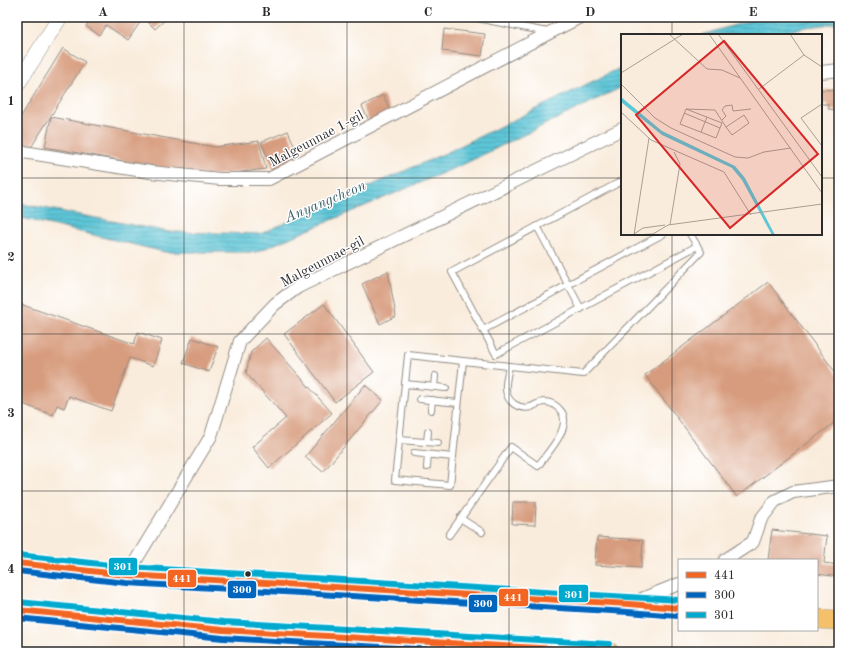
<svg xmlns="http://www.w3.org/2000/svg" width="856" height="669" font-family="'Old Standard TT',serif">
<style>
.water{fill:url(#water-rules);stroke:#447882}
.building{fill:#d79b7d}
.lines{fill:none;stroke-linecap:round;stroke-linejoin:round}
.service-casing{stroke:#928c84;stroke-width:8}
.minor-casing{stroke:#928c84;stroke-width:14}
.tertiary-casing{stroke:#928c84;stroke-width:16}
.primary-casing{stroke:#928c84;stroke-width:20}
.service{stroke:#fff;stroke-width:6}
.minor{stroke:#fff;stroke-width:12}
.tertiary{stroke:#fff;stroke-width:15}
.primary{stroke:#f4c16a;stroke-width:19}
.bus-1-casing{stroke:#fff;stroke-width:9}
.bus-2-casing{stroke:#fff;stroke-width:9}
.bus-3-casing{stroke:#fff;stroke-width:9}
.bus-1{stroke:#f26522;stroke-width:6}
.bus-2{stroke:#0065bd;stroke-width:6}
.bus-3{stroke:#00a9ce;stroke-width:6}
.grid{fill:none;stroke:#2b2b2b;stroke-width:1;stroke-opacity:0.55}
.bus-dot{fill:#2b2b2b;stroke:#fff;stroke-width:1.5}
.labels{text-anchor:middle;stroke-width:3;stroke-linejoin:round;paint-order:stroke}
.street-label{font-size:14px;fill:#2b2b2b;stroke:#fff}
.water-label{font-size:15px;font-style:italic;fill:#3c6168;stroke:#fff}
.inset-road{fill:none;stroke:#a79f95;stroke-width:1}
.view{fill:#d62828;fill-opacity:0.15;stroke:#d62828;stroke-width:2}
.inset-edge{fill:none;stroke:#2b2b2b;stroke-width:2}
.line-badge{stroke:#fff;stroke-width:1.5}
.badge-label{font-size:11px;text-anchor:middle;font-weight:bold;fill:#fff}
.neatline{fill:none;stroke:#2b2b2b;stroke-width:1.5}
.grid-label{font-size:13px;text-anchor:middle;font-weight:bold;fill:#2b2b2b}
</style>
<defs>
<pattern id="water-rules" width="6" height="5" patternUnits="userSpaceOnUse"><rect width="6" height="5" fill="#5dc6d8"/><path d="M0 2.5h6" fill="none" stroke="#4da1af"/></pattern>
</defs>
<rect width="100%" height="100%" fill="#fff"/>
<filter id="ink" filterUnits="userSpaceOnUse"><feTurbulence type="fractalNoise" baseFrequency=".025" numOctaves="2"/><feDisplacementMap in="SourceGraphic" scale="8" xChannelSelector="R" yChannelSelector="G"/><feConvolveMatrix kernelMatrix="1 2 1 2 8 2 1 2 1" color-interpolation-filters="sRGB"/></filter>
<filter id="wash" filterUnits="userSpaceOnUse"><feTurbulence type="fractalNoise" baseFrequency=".012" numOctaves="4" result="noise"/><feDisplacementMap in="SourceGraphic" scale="16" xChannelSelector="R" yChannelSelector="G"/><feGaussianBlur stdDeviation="0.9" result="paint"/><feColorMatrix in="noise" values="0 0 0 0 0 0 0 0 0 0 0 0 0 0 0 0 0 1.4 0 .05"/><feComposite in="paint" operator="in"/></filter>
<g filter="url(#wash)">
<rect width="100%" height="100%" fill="#f9ecdc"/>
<g class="water">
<polygon points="763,17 839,17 839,23 806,27 774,35 701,35"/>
<polygon points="622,67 622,87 464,164 256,252 165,252 17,217 17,203 169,232 260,234 448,152"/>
</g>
<g id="blocks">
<g class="building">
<polygon points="92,17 136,17 141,21 128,40 106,25 99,35 86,26"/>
<polygon points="143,17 168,17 155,29"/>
<polygon points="444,29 485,34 482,56 442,51"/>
<polygon points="63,48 85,62 30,149 17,141 17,123"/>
<polygon points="839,89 839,110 828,109 828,104 821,104 821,90"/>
<polygon points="383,95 391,112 370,123 362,106"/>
<polygon points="51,117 215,147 259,141 266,169 209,176 45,147"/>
<polygon points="288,131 300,159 274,171 261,142"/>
<polygon points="388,271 396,316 380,324 362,284"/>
<polygon points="768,282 839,377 839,419 737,497 645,375"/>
<polygon points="17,303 134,344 138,332 162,340 153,366 130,358 111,411 69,396 64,408 57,405 53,415 17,402"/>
<polygon points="324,304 374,372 335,402 284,334"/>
<polygon points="192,338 218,347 209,372 183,363"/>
<polygon points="266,338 332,413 269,468 252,447 286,418 246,373 251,352"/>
<polygon points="365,385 383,400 323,472 305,457"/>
<polygon points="513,502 536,502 535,525 512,524"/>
<polygon points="772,530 827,536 824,563 839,565 839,577 817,574 817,560 768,560"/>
<polygon points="597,537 643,540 641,568 595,565"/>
</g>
</g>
</g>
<g filter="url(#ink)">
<use href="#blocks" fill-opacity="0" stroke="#928c84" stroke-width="1"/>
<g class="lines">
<defs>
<g id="service">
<polyline points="472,17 547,32"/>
<polyline points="622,181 452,272 496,354 697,246"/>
<polyline points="537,226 581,309"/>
<polyline points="483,330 663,234"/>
<polygon points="408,355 463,361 450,485 395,480"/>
<polyline points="463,361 583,374 701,252 690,234"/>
<polyline points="405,384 446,388"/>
<polyline points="434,387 435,376"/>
<polyline points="420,399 458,403"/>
<polyline points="431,410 432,400"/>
<polyline points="399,440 438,443"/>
<polyline points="427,442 428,432"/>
<polyline points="414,453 453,457"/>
<polyline points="427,467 428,455"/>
<polyline points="460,518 482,532"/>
<path d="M449,535l62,-88 27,19c9,-13 35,-39 23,-55 -4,-5 -10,-9 -16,-9 -5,0 -10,3 -14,5 -12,3 -24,-5 -25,-17 -1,-7 2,-17 3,-24"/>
</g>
<g id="minor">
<polyline points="821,72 839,70"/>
<polyline points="17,151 150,172 220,179 269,179 580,17"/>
<polyline points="725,560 753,542 761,519 775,501 793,492 839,486"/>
<polyline points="127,575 211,436 240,341 275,304 298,287 622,129"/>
<polyline points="634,602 679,584"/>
</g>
<polyline id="tertiary" points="17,85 60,17"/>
<g id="primary">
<polyline points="17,563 127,575 629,604 679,608"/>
<polyline points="17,610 223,630 609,652"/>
<polyline points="817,619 839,620"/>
</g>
</defs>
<use href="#service" class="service-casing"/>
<use href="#minor" class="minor-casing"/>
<use href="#tertiary" class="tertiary-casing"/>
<use href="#primary" class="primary-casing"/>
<use href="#service" class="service"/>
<use href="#minor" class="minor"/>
<use href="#tertiary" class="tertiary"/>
<use href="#primary" class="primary"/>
<defs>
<g id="bus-1">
<polyline points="17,563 127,575 629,604 679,608"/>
<polyline points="17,610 223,630 609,652"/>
</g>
<g id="bus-2">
<polyline points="17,571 127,583 628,612 678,616"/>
<polyline points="17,618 223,638 468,652"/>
</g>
<g id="bus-3">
<polyline points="18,555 128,567 679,600"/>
<polyline points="18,602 224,622 609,644"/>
</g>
</defs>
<use href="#bus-1" class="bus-1-casing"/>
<use href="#bus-2" class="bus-2-casing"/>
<use href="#bus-3" class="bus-3-casing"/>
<use href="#bus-1" class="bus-1"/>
<use href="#bus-2" class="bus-2"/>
<use href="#bus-3" class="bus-3"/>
</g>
</g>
<path class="grid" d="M184,17v635M347,17v635M509,17v635M672,17v18M17,178h605M821,178h18M672,234v418M17,334h822M17,491h822"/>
<circle class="bus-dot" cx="248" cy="574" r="3.5"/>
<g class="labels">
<g class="street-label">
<text transform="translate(316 138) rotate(-28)" y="5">Malgeunnae 1-gil</text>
<text transform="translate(322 261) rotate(-28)" y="5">Malgeunnae-gil</text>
</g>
<g class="water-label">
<text transform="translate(325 201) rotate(-23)" y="5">Anyangcheon</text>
</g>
</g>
<g transform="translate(621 34)">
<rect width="201" height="201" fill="#f9ecdc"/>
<path d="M0,63l41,34 73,35 10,12 30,57h-3l-30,-55 -10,-12 -70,-33 -41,-33z" fill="#5dc6d8"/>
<path class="inset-road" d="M48,0l38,35 15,1 18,8M88,0l113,159M97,0l104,143M169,0l14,21 18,12M0,39l62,-39M0,50l34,34 16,10 64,29 13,1 16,-6 27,-4M138,55l45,-34M201,70l-21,14 21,28M65,75l36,14 -6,15 -36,-14zM65,75l29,1 11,17M0,78l30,28 73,32 27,43M63,79l36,15M123,81l5,8 -17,12 -6,-8zM101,86l4,-4 -4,-6 3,-4 7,-1 1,6 18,-2M80,98l6,-15M49,191l10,-61 -6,-12M13,200l9,-6 22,-3M11,201l21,-1 15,-9 154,-21M13,201l15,-97"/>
<path class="view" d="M103,7l94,113 -88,74 -94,-113z"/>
<rect width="201" height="201" class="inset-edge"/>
</g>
<g class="line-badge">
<rect x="108" y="557" width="30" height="19" rx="4" fill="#00a9ce"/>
<rect x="167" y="569" width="30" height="19" rx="4" fill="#f26522"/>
<rect x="227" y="580" width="30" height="19" rx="4" fill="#0065bd"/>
<rect x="558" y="584" width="31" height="19" rx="4" fill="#00a9ce"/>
<rect x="498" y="588" width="31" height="19" rx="4" fill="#f26522"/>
<rect x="468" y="594" width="30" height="19" rx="4" fill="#0065bd"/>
</g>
<g class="badge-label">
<text x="123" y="570">301</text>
<text x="182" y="582">441</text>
<text x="242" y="593">300</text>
<text x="574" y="598">301</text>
<text x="513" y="601">441</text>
<text x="483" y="607">300</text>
</g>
<rect width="856" height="669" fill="none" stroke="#fff" stroke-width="44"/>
<rect x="678" y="559" width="140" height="72" fill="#ffffff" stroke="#aaaaaa"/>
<rect x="686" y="572" width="20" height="6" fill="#f26522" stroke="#aaaaaa"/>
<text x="714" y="579" font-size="12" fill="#2b2b2b">441</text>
<rect x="686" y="592" width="20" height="6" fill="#0065bd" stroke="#aaaaaa"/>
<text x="714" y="599" font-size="12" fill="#2b2b2b">300</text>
<rect x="686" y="612" width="20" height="6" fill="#00a9ce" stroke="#aaaaaa"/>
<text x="714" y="619" font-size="12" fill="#2b2b2b">301</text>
<rect x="22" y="22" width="812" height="625" class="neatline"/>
<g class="grid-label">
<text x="103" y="16">A</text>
<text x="266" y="16">B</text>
<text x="428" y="16">C</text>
<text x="590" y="16">D</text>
<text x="753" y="16">E</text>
<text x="11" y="105">1</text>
<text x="11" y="261">2</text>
<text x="11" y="417">3</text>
<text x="11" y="573">4</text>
</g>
</svg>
